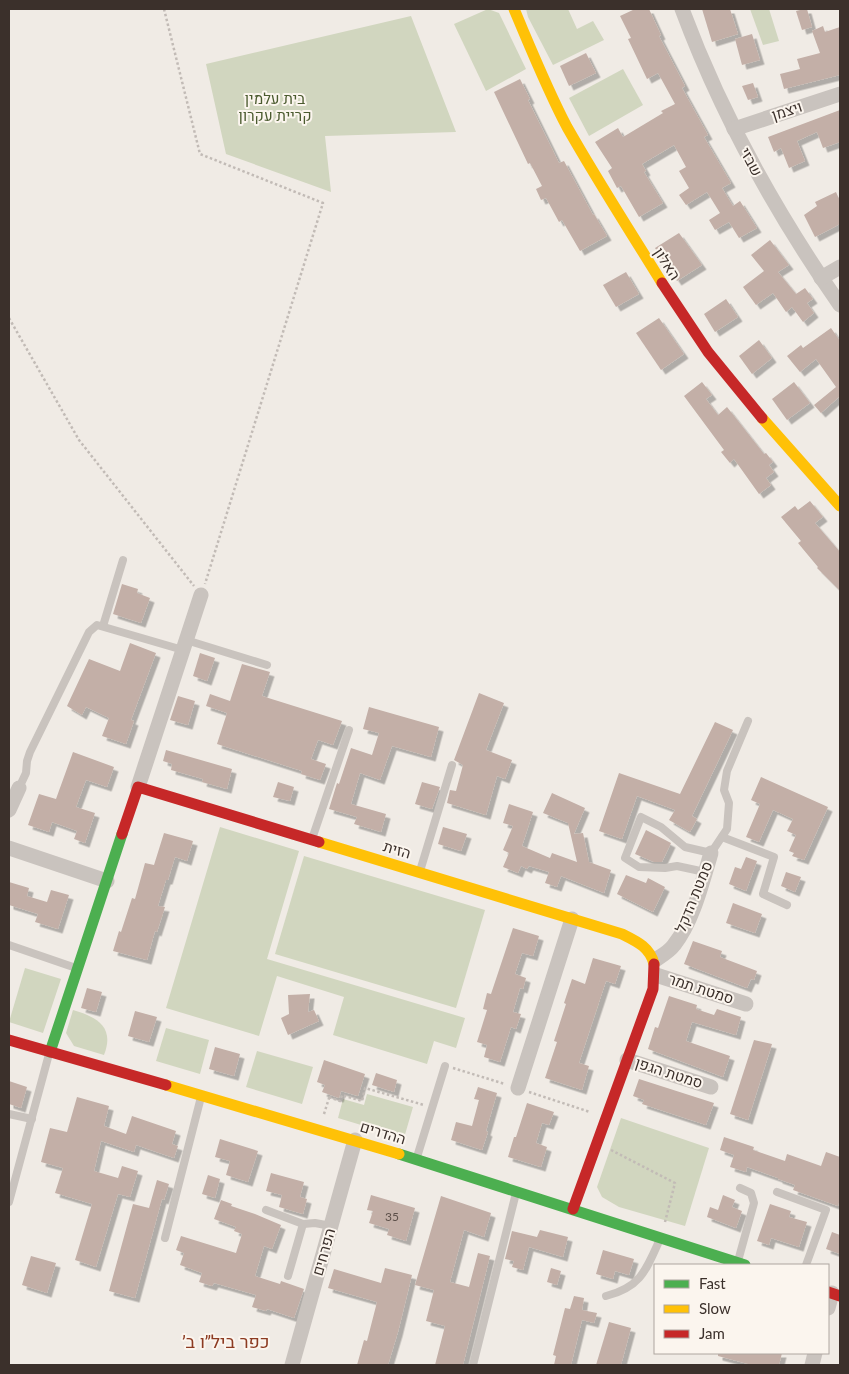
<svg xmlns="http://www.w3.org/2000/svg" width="849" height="1374" font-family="Lato,Heebo,sans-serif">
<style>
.green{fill:#d1d6bf}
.building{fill:#c3afa7;filter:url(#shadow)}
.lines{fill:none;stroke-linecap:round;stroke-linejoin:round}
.path{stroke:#c2bbb6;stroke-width:2.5;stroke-dasharray:2.5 2.5;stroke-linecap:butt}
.lane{stroke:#c9c3be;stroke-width:8}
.street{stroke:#c9c3be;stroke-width:15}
.fast{stroke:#4caf50;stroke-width:11}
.slow{stroke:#ffc107;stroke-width:11}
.jam{stroke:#c62828;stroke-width:11}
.labels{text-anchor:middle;stroke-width:4;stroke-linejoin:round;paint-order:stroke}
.number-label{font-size:12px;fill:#5d504a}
.park-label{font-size:15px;fill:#4a5a2e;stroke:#fbf5ee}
.street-label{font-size:15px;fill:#3b302b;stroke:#fbf5ee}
.quarter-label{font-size:18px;fill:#8c3b22;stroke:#fbf5ee}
</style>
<defs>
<filter id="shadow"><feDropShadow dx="4.5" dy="4.5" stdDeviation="0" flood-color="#0004"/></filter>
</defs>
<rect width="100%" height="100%" fill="#f0ebe5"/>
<g class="green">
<polygon points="488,9 499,13 526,69 486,91 454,24"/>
<polygon points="526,9 568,9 577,29 593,21 604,40 553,65 528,17"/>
<polygon points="750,9 769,9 779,41 763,45"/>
<polygon points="411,16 456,132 325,136 331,192 226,154 206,64"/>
<polygon points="623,69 643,105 589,136 569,98"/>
<polygon points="220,827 299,851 267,959 465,1018 456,1048 434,1041 427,1064 333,1035 344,997 277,976 259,1036 166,1008"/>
<polygon points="304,856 485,910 456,1008 275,954"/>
<polygon points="25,968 61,979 43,1033 9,1022"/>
<path d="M73,1010c24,7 42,17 31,45l-30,-9 -8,-13z"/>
<polygon points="166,1028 209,1040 200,1074 156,1061"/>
<polygon points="257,1051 313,1067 302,1104 246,1087"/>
<polygon points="367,1094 413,1107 404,1138 338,1118 343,1099 364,1105"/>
<polygon points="621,1118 709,1148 685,1226 619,1207 602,1197 597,1187"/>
</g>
<g class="building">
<polygon points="635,9 649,9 661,35 659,36 685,86 682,88 708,135 704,137 731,183 722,188 733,206 740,201 757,228 739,238 729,222 715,230 709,220 720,213 707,192 686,205 679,195 689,188 679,171 686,167 674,145 642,164 646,171 644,172 663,203 639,217 621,186 617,188 608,171 612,168 595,142 618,128 623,137 663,113 661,111 675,104 658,73 647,79 628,39 631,38 620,16"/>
<polygon points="702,9 730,9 738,34 712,42"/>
<polygon points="804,9 807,9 812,27 802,30 796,11"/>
<polygon points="823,26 825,32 840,27 840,75 784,89 780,74 800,69 797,59 820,53 812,31"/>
<polygon points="752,34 760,60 742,65 735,39"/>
<polygon points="586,53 596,73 569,86 560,66"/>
<polygon points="520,79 530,99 528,100 559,163 564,161 593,215 594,214 607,236 580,251 562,220 559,222 546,198 541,200 536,189 542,186 530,163 528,164 494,92"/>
<polygon points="753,83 758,97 748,100 742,86"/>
<polygon points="840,110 840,142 823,148 817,132 797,141 805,161 789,168 781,148 774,152 768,137"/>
<polygon points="836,192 840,201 840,224 815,237 804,215 817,206 815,202"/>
<polygon points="679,233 702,265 677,281 655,248"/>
<polygon points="770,240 789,265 778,272 796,294 805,288 813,299 807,303 814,313 803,322 792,307 786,312 773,293 756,305 743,287 764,271 751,255"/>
<polygon points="626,272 639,294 616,307 603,285"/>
<polygon points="726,299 738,317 715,332 704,314"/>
<polygon points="659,318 684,354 661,370 636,333"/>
<polygon points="831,328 840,341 840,396 821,413 814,405 836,387 816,359 800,372 787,356 801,345 803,348"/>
<polygon points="759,340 772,358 752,374 739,356"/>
<polygon points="702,382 712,395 706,399 718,415 727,407 764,454 766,453 773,462 769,465 774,472 766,478 771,485 759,494 734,459 730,463 721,452 724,450 684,396"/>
<polygon points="794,382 810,403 787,420 772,399"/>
<polygon points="810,501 823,517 815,523 840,552 840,591 817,568 818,567 798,543 801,541 781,517 795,506 798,510"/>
<polygon points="122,584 138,589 137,593 150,598 141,623 113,614"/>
<polygon points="130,643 156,653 131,720 134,721 126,744 102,736 109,718 86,707 82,715 67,706 89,659 120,671"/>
<polygon points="200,653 215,658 207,681 193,676"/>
<polygon points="242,664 270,672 262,696 342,721 333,745 318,740 311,759 326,764 320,780 301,774 302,771 217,744 227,713 206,706 210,694 230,701"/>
<polygon points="479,693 504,703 486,750 512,760 505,779 497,776 486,815 447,803 450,790 456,791 463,765 454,760"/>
<polygon points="178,696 195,701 188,725 170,720"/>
<polygon points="369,707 439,727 431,757 392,746 380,780 360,773 351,804 386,814 381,832 354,824 357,817 329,809 337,783 339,784 351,748 372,755 379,733 363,729"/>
<polygon points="715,722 733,730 692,816 697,819 690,832 669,820 675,810 637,796 622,839 599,831 619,773 680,794"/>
<polygon points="166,750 232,769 227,789 202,782 203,779 171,770 172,764 163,761"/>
<polygon points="73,752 114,767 107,787 86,780 76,807 95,813 85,843 74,839 77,831 52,822 49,832 28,825 39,794 56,799"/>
<polygon points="761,777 828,807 804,860 792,856 794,853 789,851 796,835 787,831 793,819 773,810 759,842 746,837 760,804 751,800"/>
<polygon points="278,782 294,787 290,801 273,797"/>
<polygon points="422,782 440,787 432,809 415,804"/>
<polygon points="552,793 585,808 574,834 583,833 589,862 611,870 604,893 561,876 557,887 545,883 549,872 529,866 527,869 521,866 518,873 503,867 509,853 503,850 513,826 503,823 509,804 533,812 522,846 550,858 552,853 577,862 568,823 543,813"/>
<polygon points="443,827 467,834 461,851 438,844"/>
<polygon points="646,830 671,843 662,862 654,862 635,854"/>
<polygon points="164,833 193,841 187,861 175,857 168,880 166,880 158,906 165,907 157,932 155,931 147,960 113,951 119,931 121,932 132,898 135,899 145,863 154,865"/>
<polygon points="746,857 757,861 746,891 729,884 735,867 741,869"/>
<polygon points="786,872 801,877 795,892 781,886"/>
<polygon points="626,875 646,883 648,878 665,887 653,912 617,894"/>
<polygon points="9,882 29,888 27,896 47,902 51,890 69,895 58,929 35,922 38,914 9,905"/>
<polygon points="733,903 762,914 755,933 726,923"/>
<polygon points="513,928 539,936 533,956 522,953 515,974 526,978 523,989 520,988 513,1012 521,1014 516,1029 511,1027 500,1062 484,1057 487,1045 477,1042 487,1010 483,1009 487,993 491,994"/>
<polygon points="693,941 722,951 720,957 757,971 754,980 751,979 747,988 684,964"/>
<polygon points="593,958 621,966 615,984 606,981 579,1063 589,1066 582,1090 545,1078 557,1042 554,1041 566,1004 564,1003 572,979 585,984"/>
<polygon points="87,988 102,992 96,1012 81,1008"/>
<polygon points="310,994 308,1012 314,1010 319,1021 288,1035 281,1018 289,1014 288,995"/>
<polygon points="669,996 697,1005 696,1009 714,1015 717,1009 741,1017 736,1035 692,1022 686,1041 730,1056 723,1077 648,1049 655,1027 658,1028"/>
<polygon points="135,1011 157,1017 149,1042 128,1036"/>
<polygon points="754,1040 772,1044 748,1120 730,1114"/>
<polygon points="215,1047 240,1054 234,1076 209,1069"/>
<polygon points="324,1060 365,1074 358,1096 341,1091 339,1098 322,1092 325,1085 317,1082"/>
<polygon points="376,1073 397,1080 394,1092 372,1085"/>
<polygon points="639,1079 714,1103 706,1125 642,1104 644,1100 633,1096"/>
<polygon points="9,1081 27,1087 21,1108 9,1104"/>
<polygon points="478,1087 497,1093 486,1131 488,1132 482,1150 451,1140 456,1122 472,1126 479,1100 474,1099"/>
<polygon points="77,1097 109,1106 104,1126 126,1134 132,1116 176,1131 172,1144 178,1146 174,1158 136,1145 134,1152 101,1141 94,1171 118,1178 122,1166 138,1171 130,1197 118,1194 96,1267 75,1260 92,1204 55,1193 63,1168 41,1162 50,1128 67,1132"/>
<polygon points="527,1103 554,1112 549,1125 542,1123 536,1143 547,1147 541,1167 508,1157 514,1137 516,1137"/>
<polygon points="724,1137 754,1147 753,1150 785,1161 787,1154 821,1166 826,1152 840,1157 840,1199 838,1206 793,1190 795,1185 778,1179 778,1178 747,1167 746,1172 730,1167 734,1155 720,1150"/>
<polygon points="220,1139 258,1151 248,1182 226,1175 230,1161 215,1157"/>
<polygon points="271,1173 304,1182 300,1197 307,1199 303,1214 279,1207 282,1195 266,1191"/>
<polygon points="208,1175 220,1179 215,1198 202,1194"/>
<polygon points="157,1180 169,1184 164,1200 162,1199 135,1298 109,1291 133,1204 149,1208"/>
<polygon points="371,1195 415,1208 406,1241 387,1235 389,1229 369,1223 373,1211 367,1210"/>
<polygon points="723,1195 735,1200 732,1207 742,1211 736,1228 707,1217 710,1207 718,1210"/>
<polygon points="441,1196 491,1213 484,1237 464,1230 450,1282 469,1287 478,1253 490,1256 463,1365 435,1365 445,1326 426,1321 434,1290 415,1285"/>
<polygon points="221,1200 232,1204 231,1206 255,1214 281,1225 272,1249 264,1246 255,1276 280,1284 281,1281 304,1289 294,1318 267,1309 266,1311 252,1307 256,1295 214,1283 212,1286 199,1282 202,1273 180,1265 184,1253 176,1250 181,1236 236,1253 242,1234 234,1231 236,1227 214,1219"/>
<polygon points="770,1204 791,1211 789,1217 807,1222 799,1247 771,1238 769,1245 757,1241"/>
<polygon points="540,1230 568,1237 563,1257 529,1247 523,1270 512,1267 514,1261 505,1259 512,1231 537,1237"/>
<polygon points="832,1232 840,1235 840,1254 826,1249"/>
<polygon points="603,1250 634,1259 629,1275 615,1271 613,1279 596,1274"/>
<polygon points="31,1256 56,1263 47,1293 22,1285"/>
<polygon points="385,1268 412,1275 398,1332 388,1365 357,1365 364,1340 367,1341 377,1302 328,1288 334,1269 381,1283"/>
<polygon points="551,1268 561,1271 557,1285 547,1282"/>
<polygon points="574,1296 584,1298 582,1310 597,1313 594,1323 582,1320 571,1365 554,1365 556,1356 553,1355 565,1308 570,1309"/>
<polygon points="609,1322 631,1328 621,1365 596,1365"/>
<polygon points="718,1353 782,1353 779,1365 752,1365 718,1356"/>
</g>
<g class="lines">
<g class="path">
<polyline points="164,9 200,154 323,203 205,584"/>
<polyline points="9,318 79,440 194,586"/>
<polyline points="453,1068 505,1084"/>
<polyline points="529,1092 590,1112"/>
<polyline points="329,1097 340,1101 342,1095 362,1101 365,1088 424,1105"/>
<polyline points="324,1114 330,1095"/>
<polyline points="611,1150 675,1183 665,1222"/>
</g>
<g class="lane">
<polyline points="103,626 123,560"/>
<polyline points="186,640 267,665"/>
<polyline points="19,788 26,773 27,761 30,752 89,632 97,625 183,650"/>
<polyline points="722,837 774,857 763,894 787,905"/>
<polyline points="312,839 349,730"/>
<polyline points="420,871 452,765"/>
<polyline points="705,872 677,866 665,868 639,867 625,858 641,817 661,827 685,847 711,853 727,829 729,803 724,790 727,771 748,721"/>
<polyline points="9,945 76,968"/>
<polyline points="9,1114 32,1119"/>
<polyline points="417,1157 445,1066"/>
<polyline points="777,1192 826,1210 806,1265"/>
<polyline points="9,1202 49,1054"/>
<polyline points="266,1210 303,1224 315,1223 331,1226"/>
<polyline points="165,1238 201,1097"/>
<polyline points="738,1261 754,1203 751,1193 740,1188"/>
<polyline points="288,1276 303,1224"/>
<path d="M606,1296c35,-9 40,-26 54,-57"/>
<polyline points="473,1365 516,1193"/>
</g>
<g class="street">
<path d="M682,9c39,105 94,204 158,296"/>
<polyline points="734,129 840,94"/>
<polyline points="821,278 840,267"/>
<polyline points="138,787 201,595"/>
<polyline points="9,810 19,788"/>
<polyline points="9,848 107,881"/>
<path d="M655,960c6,-4 14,-8 19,-15 19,-24 28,-62 37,-92"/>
<polyline points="656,975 746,1004"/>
<polyline points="627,1060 711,1087"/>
<polyline points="518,1088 572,919"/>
<polyline points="828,1308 832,1293"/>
<polyline points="292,1365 355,1140"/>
<polyline points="812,1365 815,1353"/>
</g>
<g class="fast">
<polyline points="50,1052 122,834"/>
<polyline points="399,1154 745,1265"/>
</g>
<g class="slow">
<path d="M514,9c17,40 33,80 53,118 30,53 63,104 95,156"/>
<polyline points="762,418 840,506"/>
<path d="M319,842l303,92c14,7 28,13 32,30"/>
<polyline points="166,1085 399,1154"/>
</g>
<g class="jam">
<polyline points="662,283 708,352 762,418"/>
<polyline points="122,834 138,787 319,842"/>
<polyline points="9,1040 166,1085"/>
<polyline points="573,1209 653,989 654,964"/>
<polyline points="828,1292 840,1296"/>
</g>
</g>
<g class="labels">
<g class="number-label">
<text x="392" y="1221">35</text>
</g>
<g class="park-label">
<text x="275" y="104">בית עלמין<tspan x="275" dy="17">קריית עקרון</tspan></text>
</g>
<g class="street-label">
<text transform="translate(787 111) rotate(-18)" y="5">ויצמן</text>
<text transform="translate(751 162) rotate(62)" y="5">שבזי</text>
<text transform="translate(667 264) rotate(57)" y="5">האלון</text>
<text transform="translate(397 850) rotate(17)" y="5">הזית</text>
<text transform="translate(694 897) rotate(-68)" y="5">סמטת הדקל</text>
<text transform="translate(701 989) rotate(18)" y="5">סמטת תמר</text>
<text transform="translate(669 1073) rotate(18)" y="5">סמטת הגפן</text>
<text transform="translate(383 1133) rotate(17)" y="5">ההדרים</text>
<text transform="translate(324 1252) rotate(-74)" y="5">הפרחים</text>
</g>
<g class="quarter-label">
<text x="226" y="1348">כפר ביל״ו ב׳</text>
</g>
</g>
<rect width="849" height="1374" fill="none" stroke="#3b302b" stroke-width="20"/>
<rect x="654" y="1264" width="175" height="90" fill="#fbf5ee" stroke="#aea6a0"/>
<rect x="664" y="1280" width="25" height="8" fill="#4caf50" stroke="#aea6a0"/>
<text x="699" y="1289" font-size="15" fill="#3b302b">Fast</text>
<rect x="664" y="1305" width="25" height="8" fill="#ffc107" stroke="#aea6a0"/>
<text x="699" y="1314" font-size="15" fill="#3b302b">Slow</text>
<rect x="664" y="1330" width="25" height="8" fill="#c62828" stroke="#aea6a0"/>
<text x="699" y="1339" font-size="15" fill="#3b302b">Jam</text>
</svg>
